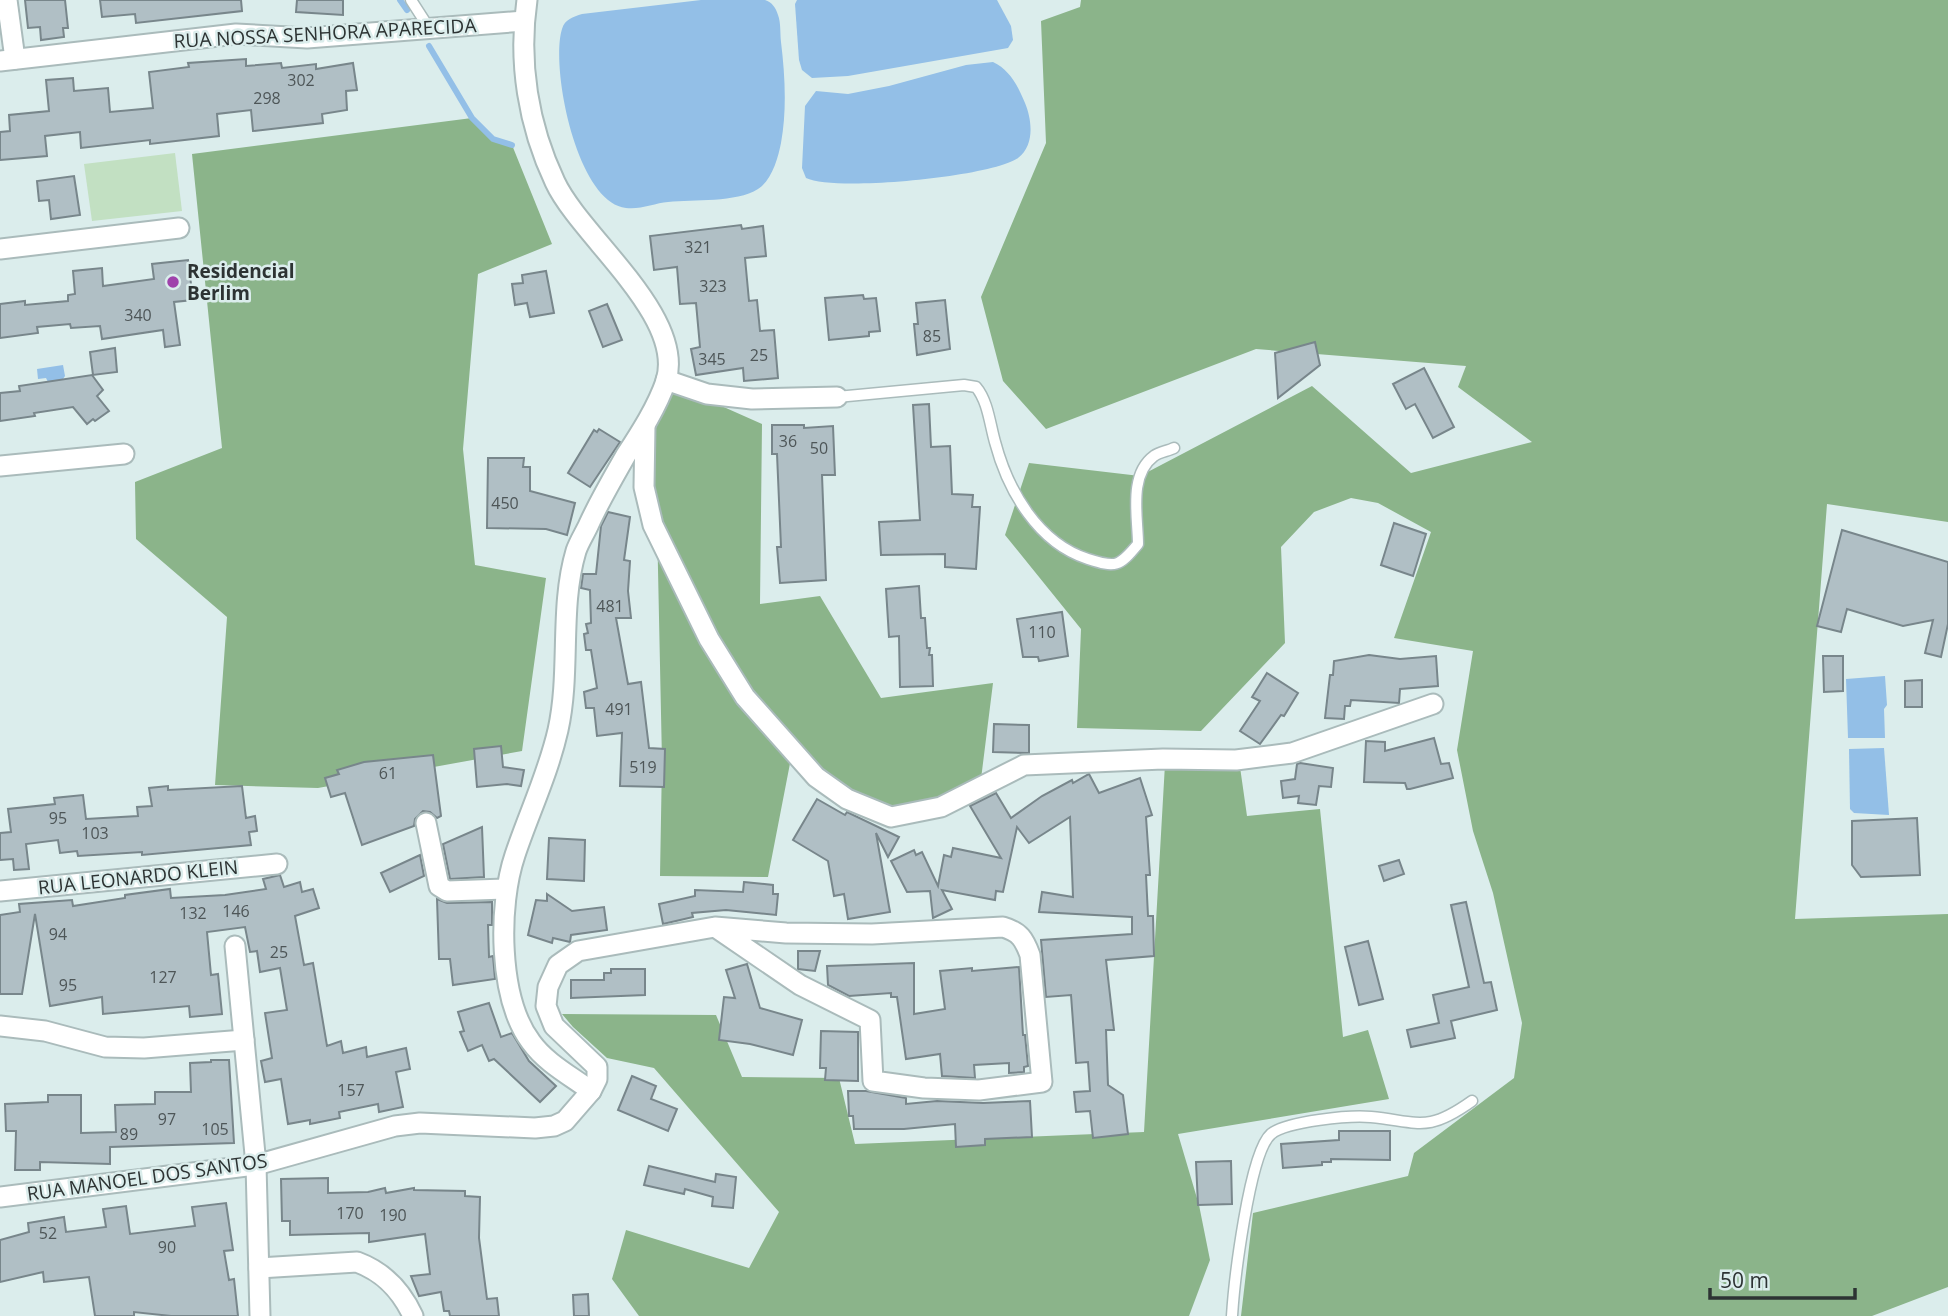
<svg xmlns="http://www.w3.org/2000/svg" width="1948" height="1316" font-family="'Open Sans',sans-serif">
<style>
.green{fill:#c2e0c2}
.forest{fill:#8bb48a}
.water{fill:#93bfe7}
.lines{fill:none;stroke-linecap:round;stroke-linejoin:round}
.stream{stroke:#93bfe7;stroke-width:6}
.building{fill:#b0bfc5;stroke:#78868b;stroke-width:2}
.service-casing{stroke:#abb;stroke-width:13}
.minor-casing{stroke:#abb;stroke-width:23}
.service{stroke:#fff;stroke-width:10}
.minor{stroke:#fff;stroke-width:19}
.poi-dot{fill:#9f42ab;stroke:#dbedec;stroke-width:2.5}
.labels{text-anchor:middle;stroke-width:5;stroke-linejoin:round;paint-order:stroke}
.number-label{font-size:16px;fill:#4e5658}
.street-label{font-size:19px;fill:#2d3333;stroke:#dbedec}
.poi-label{font-size:19px;font-weight:bold;fill:#2d3333;stroke:#dbedec;text-anchor:start}
</style>
<rect width="100%" height="100%" fill="#dbedec"/>
<polygon class="green" points="175,153 182,211 92,221 84,164"/>
<g class="forest">
<polygon points="1081,0 1948,0 1948,522 1827,504 1795,919 1948,914 1948,1287 1872,1316 1241,1316 1253,1213 1408,1176 1414,1153 1514,1078 1522,1023 1493,893 1473,831 1457,750 1473,651 1394,638 1431,532 1378,503 1351,498 1314,512 1281,547 1285,643 1201,731 1077,728 1081,629 1005,535 1029,463 1140,476 1312,386 1411,473 1532,442 1458,387 1466,366 1256,349 1046,429 1003,381 981,297 1046,143 1041,21 1080,7"/>
<polygon points="472,118 493,139 512,145 552,244 478,274 463,449 475,565 546,578 522,751 318,788 215,785 227,617 136,539 135,482 222,448 192,154"/>
<polygon points="675,389 708,400 762,424 760,604 820,596 881,698 993,683 981,779 942,804 891,812 851,796 793,748 768,877 660,876 662,761 657,522 650,480 650,438"/>
<polygon points="1165,764 1240,767 1247,816 1320,809 1343,1037 1368,1030 1389,1099 1178,1134 1199,1205 1210,1260 1189,1316 639,1316 612,1279 626,1230 749,1268 779,1212 654,1068 607,1058 573,1027 562,1014 716,1015 742,1077 839,1078 855,1144 1144,1132"/>
</g>
<g class="water">
<path d="M701,0h64c7,2 11,8 13,15 3,8 2,18 3,27 4,33 6,68 0,101 -3,15 -9,37 -23,46 -22,14 -64,10 -90,13 -13,1 -28,8 -42,6 -49,-5 -76,-140 -64,-179 3,-10 11,-12 20,-15z"/>
<polygon points="797,0 997,0 1011,26 1013,40 1008,48 848,76 812,78 802,70 799,60 795,4"/>
<path d="M993,62c17,8 25,24 32,41 7,17 10,42 -7,55 -27,19 -183,34 -212,20l-4,-10 3,-62 11,-15 32,3 41,-8 77,-21z"/>
<polygon points="63,365 65,376 63,379 48,382 46,378 38,379 37,369"/>
<polygon points="1885,676 1887,705 1884,709 1885,738 1848,738 1846,679"/>
<polygon points="1884,748 1889,815 1854,813 1850,809 1849,749"/>
</g>
<g class="lines">
<g class="stream">
<polyline points="400,0 407,10"/>
<polyline points="429,46 472,118 493,139 512,145"/>
</g>
</g>
<g class="building">
<polygon points="25,0 65,0 68,28 63,28 64,37 41,40 40,27 28,28"/>
<polygon points="100,0 241,0 242,11 136,23 135,14 102,17"/>
<polygon points="297,0 343,0 343,15 296,12"/>
<polygon points="246,59 246,66 281,63 282,68 316,64 316,69 353,63 357,90 346,91 347,110 322,114 323,123 253,131 251,110 217,114 219,136 150,144 150,140 81,148 80,132 45,136 47,156 0,160 0,132 10,131 9,115 49,111 46,80 73,78 74,91 108,88 110,112 153,108 149,72 189,67 188,63"/>
<polygon points="74,176 80,215 51,219 49,200 39,201 37,181"/>
<polygon points="741,225 742,229 763,226 766,256 745,258 749,301 757,300 760,331 774,330 778,378 744,381 743,368 696,375 691,349 700,347 696,303 680,304 677,267 654,270 650,236"/>
<polygon points="188,260 193,300 174,302 180,345 165,347 163,330 102,339 100,326 71,328 70,324 37,327 38,333 0,338 0,304 25,301 25,305 68,301 68,295 75,294 73,271 102,268 103,286 154,279 152,264"/>
<polygon points="546,271 554,313 530,317 527,303 515,305 512,284 523,283 522,275"/>
<polygon points="863,295 864,299 876,298 880,331 869,332 869,336 829,340 825,298"/>
<polygon points="945,300 950,349 917,355 914,324 918,324 916,303"/>
<polygon points="607,304 622,340 603,347 589,311"/>
<polygon points="1315,342 1320,365 1278,398 1275,353"/>
<polygon points="115,348 117,372 93,375 90,352"/>
<polygon points="1424,368 1454,427 1433,438 1415,404 1406,409 1393,384"/>
<polygon points="92,375 103,390 97,396 109,411 95,421 93,419 87,424 73,407 34,413 35,416 0,421 0,393 20,391 19,386"/>
<polygon points="929,404 931,447 950,446 952,494 973,495 972,507 980,507 976,569 945,567 945,554 881,555 879,522 920,520 913,405"/>
<polygon points="772,425 804,425 804,428 833,426 835,475 822,475 826,580 780,583 777,547 781,547 777,454 772,454"/>
<polygon points="599,429 620,442 590,487 568,473 594,430 597,432"/>
<polygon points="488,458 524,458 523,467 530,467 530,491 575,503 567,535 546,529 487,528"/>
<polygon points="608,512 630,517 624,560 630,561 628,591 631,618 616,618 628,684 641,682 649,748 665,749 664,787 620,786 622,733 597,736 594,708 586,708 584,692 597,688 591,650 586,650 584,634 588,633 586,624 591,623 590,590 581,588 583,574 596,574 601,526"/>
<polygon points="1394,523 1426,534 1413,576 1381,565"/>
<polygon points="1842,530 1948,562 1948,624 1941,657 1925,653 1933,620 1903,626 1847,609 1841,632 1817,626"/>
<polygon points="919,586 921,618 925,618 927,648 930,648 929,655 932,655 933,686 900,687 899,636 889,637 886,589"/>
<polygon points="1062,612 1068,656 1039,661 1038,657 1023,657 1017,619"/>
<polygon points="1369,655 1400,659 1436,656 1438,686 1400,689 1399,703 1351,700 1350,706 1345,706 1344,719 1325,718 1330,675 1333,675 1334,661"/>
<polygon points="1823,656 1843,656 1843,691 1824,692"/>
<polygon points="1267,673 1298,693 1284,716 1281,715 1260,744 1240,731 1260,701 1252,697"/>
<polygon points="1922,680 1922,707 1905,707 1905,681"/>
<polygon points="994,724 1029,725 1029,753 993,752"/>
<polygon points="1434,738 1441,764 1449,763 1453,778 1410,789 1407,789 1405,783 1364,782 1366,741 1385,742 1385,751"/>
<polygon points="501,746 503,767 524,770 521,786 507,784 477,787 474,749"/>
<polygon points="433,755 441,816 437,818 430,812 423,811 415,819 414,826 362,845 345,793 331,797 325,778 339,774 337,770 364,762"/>
<polygon points="1300,763 1333,768 1331,787 1319,786 1316,805 1298,803 1299,796 1283,798 1281,781 1295,779 1297,764"/>
<polygon points="1089,774 1099,793 1140,778 1152,815 1146,817 1150,875 1146,875 1148,916 1153,916 1154,956 1106,960 1114,1030 1106,1030 1108,1085 1123,1095 1128,1134 1093,1138 1090,1111 1076,1112 1074,1092 1090,1091 1088,1062 1076,1063 1071,995 1046,997 1041,940 1132,934 1132,917 1039,912 1042,892 1073,897 1070,817 1029,843 1017,827 1003,892 996,891 995,900 942,890 952,909 933,918 930,891 907,892 891,861 914,850 916,855 922,852 938,886 944,855 951,857 953,848 1001,858 970,806 996,793 1011,818 1042,796 1072,780 1073,783"/>
<polygon points="168,786 168,790 242,786 246,818 255,816 257,831 249,832 251,845 142,855 142,852 78,856 77,851 60,853 58,840 26,844 29,869 14,870 13,859 0,860 0,833 11,832 8,809 55,804 54,798 83,795 86,819 138,816 137,807 152,806 149,788"/>
<polygon points="817,799 845,815 847,812 899,837 888,857 876,833 890,912 848,919 844,894 834,896 828,861 793,840"/>
<polygon points="1917,818 1920,875 1861,877 1852,865 1852,821"/>
<polygon points="482,827 484,877 450,879 443,844"/>
<polygon points="549,838 585,840 584,881 547,879"/>
<polygon points="420,855 424,876 390,892 381,873"/>
<polygon points="1399,860 1404,874 1384,881 1379,866"/>
<polygon points="280,875 284,887 300,882 302,892 313,889 319,908 295,916 304,965 313,963 327,1046 341,1041 343,1053 366,1047 367,1057 406,1048 410,1069 396,1072 403,1107 379,1112 378,1104 339,1112 340,1118 310,1124 310,1120 288,1124 281,1079 265,1082 261,1061 272,1058 265,1013 287,1010 280,968 260,972 257,951 250,952 245,927 207,932 211,975 218,974 222,1014 190,1017 189,1006 103,1014 102,997 50,1006 35,914 22,994 0,994 0,915 20,912 19,904 72,900 73,906 125,898 125,895 170,889 171,898 225,895 266,889 263,879"/>
<polygon points="744,882 773,885 773,894 778,894 776,915 726,910 692,913 693,917 663,924 659,904 695,896 695,890 743,892"/>
<polygon points="547,894 572,911 604,907 607,930 571,935 570,942 553,938 552,943 528,935 536,900 547,901"/>
<polygon points="437,899 447,903 492,902 492,925 488,925 489,957 493,956 495,979 453,985 450,959 439,959"/>
<polygon points="1466,902 1484,983 1491,982 1497,1010 1451,1021 1455,1038 1411,1047 1407,1030 1439,1023 1433,995 1469,987 1451,905"/>
<polygon points="1368,941 1383,999 1359,1005 1345,947"/>
<polygon points="798,951 820,951 815,971 798,969"/>
<polygon points="914,963 914,1014 945,1009 940,971 972,968 972,971 1019,967 1023,1035 1025,1035 1028,1066 1024,1067 1024,1072 1009,1073 1009,1063 974,1065 975,1078 942,1076 940,1054 906,1059 897,997 891,997 891,993 849,996 828,985 827,966"/>
<polygon points="747,964 760,1008 802,1020 793,1055 750,1044 719,1040 724,997 735,998 726,970"/>
<polygon points="611,969 645,969 645,995 571,998 571,980 604,980 604,973 611,973"/>
<polygon points="489,1003 501,1037 512,1033 529,1061 556,1086 540,1102 494,1059 489,1061 482,1045 468,1051 460,1032 464,1031 458,1012"/>
<polygon points="821,1031 858,1032 858,1081 825,1080 826,1068 820,1068"/>
<polygon points="211,1060 229,1060 234,1143 110,1147 110,1164 40,1162 40,1170 15,1170 16,1131 6,1131 5,1104 48,1102 48,1095 81,1095 81,1133 116,1132 115,1105 155,1104 155,1092 191,1092 190,1063 211,1062"/>
<polygon points="632,1076 656,1086 651,1099 677,1109 668,1131 618,1110"/>
<polygon points="848,1091 866,1091 906,1098 906,1104 937,1101 983,1103 1030,1101 1032,1137 985,1139 985,1145 956,1147 955,1124 904,1129 854,1129 853,1116 849,1116"/>
<polygon points="1339,1131 1390,1131 1390,1160 1331,1159 1331,1162 1322,1162 1322,1165 1283,1168 1281,1144 1339,1140"/>
<polygon points="1231,1161 1232,1204 1198,1205 1196,1162"/>
<polygon points="649,1166 715,1182 716,1174 736,1177 733,1208 712,1206 713,1197 685,1189 684,1194 644,1185"/>
<polygon points="328,1178 328,1193 368,1192 385,1188 386,1193 414,1188 414,1190 465,1191 465,1196 480,1197 479,1238 487,1299 497,1298 499,1316 450,1316 449,1311 444,1311 441,1292 419,1296 411,1276 430,1274 425,1234 369,1242 369,1233 290,1235 290,1221 282,1221 281,1179"/>
<polygon points="226,1203 233,1250 224,1251 229,1280 234,1279 238,1316 171,1316 134,1312 134,1316 95,1316 89,1277 44,1282 43,1272 0,1282 0,1240 29,1232 28,1223 64,1217 66,1232 106,1227 103,1209 126,1206 130,1234 195,1226 192,1207"/>
<polygon points="588,1294 589,1316 574,1316 573,1295"/>
</g>
<g class="lines">
<defs>
<g id="service">
<polyline points="411,0 429,28"/>
<path d="M837,397l127,-12 12,2c12,14 14,38 19,55 13,49 43,101 93,117 28,9 31,8 50,-15 0,-26 -10,-69 16,-88 5,-4 14,-5 20,-8"/>
<path d="M1232,1316c2,-32 17,-163 39,-182 16,-13 80,-19 100,-17 49,5 56,16 101,-16"/>
</g>
<g id="minor">
<polyline points="7,0 15,59"/>
<path d="M527,0c-9,62 1,125 28,182 25,54 131,134 111,199 -9,26 -25,51 -40,74 -13,23 -26,45 -37,69 -4,9 -10,18 -13,27 -17,57 -5,121 -18,179 -10,44 -29,83 -43,125 -17,50 -17,143 16,187 15,21 40,34 60,49"/>
<polyline points="0,61 236,34 307,38 524,21"/>
<polyline points="0,249 179,228"/>
<polyline points="666,380 707,394 752,399 837,397"/>
<polyline points="645,426 644,487 653,525 709,639 745,697 816,777 847,799 891,817 941,807 1024,765 1163,759 1236,760 1292,753 1433,704"/>
<polyline points="0,466 124,454"/>
<polyline points="426,823 439,886 447,891 505,889"/>
<polyline points="0,891 277,864"/>
<polyline points="235,946 256,1165 260,1316"/>
<polyline points="0,1026 45,1031 105,1047 144,1048 244,1040"/>
<path d="M0,1197l256,-32 139,-39 25,-3 115,5 19,-2 11,-5 26,-30 6,-12v-12l-43,-41 -8,-20 2,-19 10,-22 20,-14 137,-24 71,6 86,1 131,-7c17,5 21,12 27,28l12,127 -63,8 -55,-2 -51,-7 -3,-61 -70,-35 -85,-58"/>
<path d="M259,1268l98,-6c27,10 44,28 56,54"/>
</g>
</defs>
<use href="#service" class="service-casing"/>
<use href="#minor" class="minor-casing"/>
<use href="#service" class="service"/>
<use href="#minor" class="minor"/>
</g>
<circle class="poi-dot" cx="173" cy="282" r="7"/>
<g class="labels">
<g class="number-label">
<text x="301" y="86">302</text>
<text x="267" y="104">298</text>
<text x="698" y="253">321</text>
<text x="713" y="292">323</text>
<text x="138" y="321">340</text>
<text x="932" y="342">85</text>
<text x="759" y="361">25</text>
<text x="712" y="365">345</text>
<text x="788" y="447">36</text>
<text x="819" y="454">50</text>
<text x="505" y="509">450</text>
<text x="610" y="612">481</text>
<text x="1042" y="638">110</text>
<text x="619" y="715">491</text>
<text x="643" y="773">519</text>
<text x="388" y="779">61</text>
<text x="58" y="824">95</text>
<text x="95" y="839">103</text>
<text x="236" y="917">146</text>
<text x="193" y="919">132</text>
<text x="58" y="940">94</text>
<text x="279" y="958">25</text>
<text x="163" y="983">127</text>
<text x="68" y="991">95</text>
<text x="351" y="1096">157</text>
<text x="167" y="1125">97</text>
<text x="215" y="1135">105</text>
<text x="129" y="1140">89</text>
<text x="350" y="1219">170</text>
<text x="393" y="1221">190</text>
<text x="48" y="1239">52</text>
<text x="167" y="1253">90</text>
</g>
<g class="street-label">
<text transform="translate(325 33) rotate(-3)" y="7">RUA NOSSA SENHORA APARECIDA</text>
<text transform="translate(138 877) rotate(-6)" y="7">RUA LEONARDO KLEIN</text>
<text transform="translate(147 1177) rotate(-8)" y="7">RUA MANOEL DOS SANTOS</text>
</g>
<g class="poi-label">
<text x="187" y="278">Residencial<tspan x="187" dy="22">Berlim</tspan></text>
</g>
</g>
<path d="M1710 1288v10h145v-10" fill="none" stroke="#2d3333" stroke-width="3.5"/>
<text x="1720" y="1288" font-size="21" fill="#2d3333" stroke="#dbedec" stroke-width="5" paint-order="stroke">50 m</text>
</svg>
